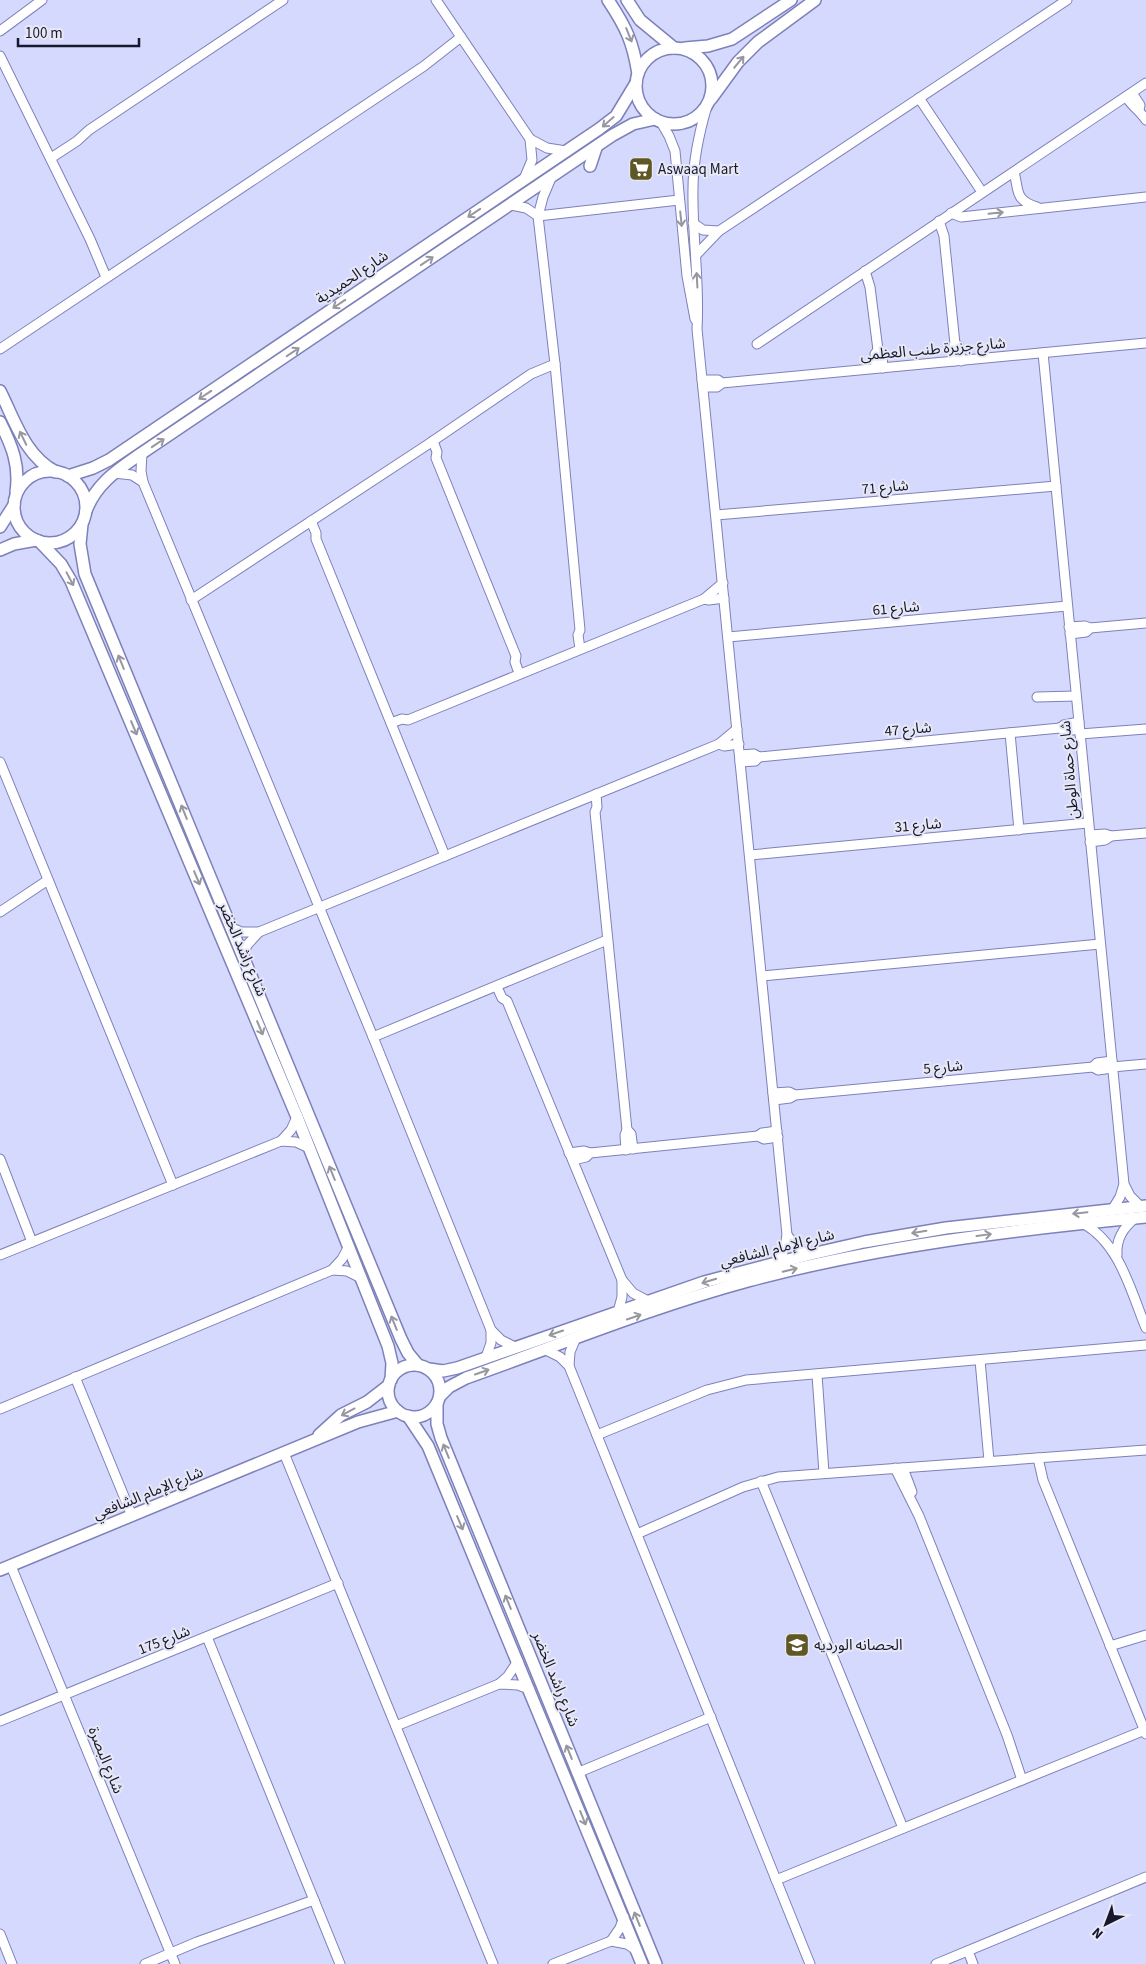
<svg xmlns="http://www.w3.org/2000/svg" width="1146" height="1964" font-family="'Source Sans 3','Noto Sans Arabic',sans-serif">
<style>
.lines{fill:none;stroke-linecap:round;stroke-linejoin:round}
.minor-casing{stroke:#7e81b9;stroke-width:11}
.tertiary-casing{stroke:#7e81b9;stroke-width:14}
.minor{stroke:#fff;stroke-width:9}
.tertiary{stroke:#fff;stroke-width:11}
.oneway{stroke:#9797a1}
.labels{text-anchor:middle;stroke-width:4;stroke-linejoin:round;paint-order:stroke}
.poi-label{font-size:15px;fill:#17182e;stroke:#e7e8f4;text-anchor:start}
.street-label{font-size:15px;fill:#17182e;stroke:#e7e8f4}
</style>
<rect width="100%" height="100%" fill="#d5d9fe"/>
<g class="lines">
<defs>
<g id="minor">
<polyline points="436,0 530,139 532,160 524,179"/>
<polyline points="0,31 42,0"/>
<polyline points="0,56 90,239 106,277"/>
<polyline points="1132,93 1140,105 1139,110"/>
<path d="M1126,97c7,10 14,14 20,23"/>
<polyline points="919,98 982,192"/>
<path d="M707,106c-8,27 -14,55 -14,83 -1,47 7,93 4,140l90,906 -2,12 -6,15"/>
<polyline points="661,122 669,136 675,151 687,276 695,319"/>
<polyline points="530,139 547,148 566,151"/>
<polyline points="51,158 77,141 89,130 283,0"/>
<path d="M1014,172c5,18 0,28 23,35"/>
<polyline points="551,178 543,197 538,216 555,364 580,630 578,635 580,649"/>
<polyline points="511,205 526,208 538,216 679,200"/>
<polyline points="951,213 961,217 1146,197"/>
<polyline points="939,221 944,236 955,344 953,348 954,361"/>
<polyline points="693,223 703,230 719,231"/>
<polyline points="696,255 719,231 1067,0"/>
<polyline points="865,271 870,287 878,350 882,355 883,368"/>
<polyline points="757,344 1146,83"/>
<polyline points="955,344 959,346 961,361"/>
<polyline points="0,349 424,66 461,37"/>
<polyline points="1043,353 1124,1184 1130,1196 1141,1207"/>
<polyline points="876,368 875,354 878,350"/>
<polyline points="702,380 718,380 722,383"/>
<polyline points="703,387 717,387 722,383 1146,343"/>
<polyline points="433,441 437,452 436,458 516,656 515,662 519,673"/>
<polyline points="142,453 141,471 143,482 373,1037 491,1330 501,1340 515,1347"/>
<polyline points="114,473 132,475 143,482"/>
<polyline points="716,515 1056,486"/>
<polyline points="311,521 316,533 316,539 445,856"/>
<polyline points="704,599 709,600 724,598"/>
<polyline points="191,600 427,445 531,374 555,364"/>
<polyline points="1069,627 1085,626 1090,628 1146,623"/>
<polyline points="1070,634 1086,632 1090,628"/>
<polyline points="728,637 1067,606"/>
<polyline points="1037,697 1076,696"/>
<polyline points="391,723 402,719 408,720 704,599 723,583"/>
<polyline points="1060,728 1064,725 1079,722"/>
<polyline points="1010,733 1019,830"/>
<polyline points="1080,734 1146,729"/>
<polyline points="719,744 724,746 739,744"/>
<polyline points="740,755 754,754 759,757 1060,728 1065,731 1079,729"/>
<polyline points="0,762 173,1185"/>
<polyline points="740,762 755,761 759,757"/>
<polyline points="596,794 597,807 595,812 627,1130 625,1135 626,1150"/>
<polyline points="1090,835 1105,834 1111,836 1146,833"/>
<polyline points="1090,842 1105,840 1111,836"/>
<polyline points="750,855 1088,823"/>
<polyline points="0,912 48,880"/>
<polyline points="231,928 242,932 259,932 719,744 737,729"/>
<polyline points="243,956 247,945 259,932"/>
<polyline points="762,976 1100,944"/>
<polyline points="497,987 502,998 507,1001 622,1280 633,1293 648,1301"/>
<polyline points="373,1037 607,940"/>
<polyline points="1093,1067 1097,1063 1112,1061"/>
<polyline points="1112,1067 1146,1064"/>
<polyline points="773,1093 789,1092 795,1095 1093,1067 1098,1070 1112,1068"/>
<polyline points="774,1100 790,1098 795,1095"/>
<polyline points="627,1130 631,1134 633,1149"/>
<polyline points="758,1136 762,1133 777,1131"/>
<polyline points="281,1141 291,1130 297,1117"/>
<polyline points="569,1153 584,1151 590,1153 758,1136 764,1139 778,1137"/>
<polyline points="0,1159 32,1242"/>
<polyline points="573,1160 586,1157 590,1153"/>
<polyline points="1112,1210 1120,1197 1124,1184"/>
<path d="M1084,1224c36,20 47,68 62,104"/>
<polyline points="787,1235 795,1245 807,1255"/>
<polyline points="0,1255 281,1141 296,1142 309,1148"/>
<path d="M1117,1255c-1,-16 6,-27 18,-37"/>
<polyline points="332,1270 347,1271 361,1278"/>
<polyline points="618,1312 622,1297 622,1280"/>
<polyline points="546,1350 560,1357 569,1366 810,1964"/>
<polyline points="486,1357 491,1343 491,1330"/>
<polyline points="980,1360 989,1461"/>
<polyline points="569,1366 570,1352 575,1340"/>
<polyline points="817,1375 824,1473"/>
<polyline points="75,1377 132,1516"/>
<polyline points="0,1409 332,1270 342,1259 349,1246"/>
<polyline points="597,1435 707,1390 746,1380 1146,1345"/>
<polyline points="284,1453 493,1964"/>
<polyline points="1038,1458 1043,1480 1146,1734"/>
<polyline points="895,1468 919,1516 1007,1735 1022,1780"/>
<polyline points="903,1468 912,1492"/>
<polyline points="761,1481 903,1828"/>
<polyline points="637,1534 743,1487 778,1477 1146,1450"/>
<polyline points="11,1566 175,1964"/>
<polyline points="207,1637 340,1964"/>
<polyline points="1110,1646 1146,1635"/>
<polyline points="499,1684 508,1676 518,1661"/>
<polyline points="0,1721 338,1583"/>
<polyline points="396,1726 499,1684 518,1685 529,1689"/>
<polyline points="577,1773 711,1717"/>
<polyline points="776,1880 1145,1730"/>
<polyline points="0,1934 12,1964"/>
<polyline points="611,1941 620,1928 624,1917"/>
<polyline points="968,1951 973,1964"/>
<polyline points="145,1964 197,1942 314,1900"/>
<polyline points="553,1964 611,1941 627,1944 636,1950"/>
<polyline points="936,1964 1146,1877"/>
</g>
<g id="tertiary">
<path d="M608,0c18,27 25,42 30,74"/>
<polyline points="627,0 640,20 674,48"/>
<polyline points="685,48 708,46 732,39 791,0"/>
<circle cx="674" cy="86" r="38"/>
<polyline points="711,99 738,62 758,42 815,0"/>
<polyline points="590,166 596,148"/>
<path d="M0,391c15,30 25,65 56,81"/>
<path d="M0,422c12,24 20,43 16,70"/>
<circle cx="50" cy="507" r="36"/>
<polyline points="68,476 93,468 109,460 599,129 616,116 636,83"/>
<path d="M86,511c10,-28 33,-42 56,-58l471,-318 20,-11 22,-5"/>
<polyline points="82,524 80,544 85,574 401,1339 408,1353 418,1365"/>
<polyline points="0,527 14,505"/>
<polyline points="39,541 61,564 71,581 297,1117 388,1346 392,1363 391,1380"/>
<polyline points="0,550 14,544 36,540"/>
<circle cx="414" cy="1391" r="26"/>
<polyline points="429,1369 443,1371 457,1368 704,1282 807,1255 864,1242 946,1228 1146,1206"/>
<path d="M440,1396l9,-9 17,-9c93,-33 186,-71 282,-97 130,-35 264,-51 398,-64"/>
<polyline points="437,1404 437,1424 441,1438 656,1964"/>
<polyline points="408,1416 428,1446 642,1964"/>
<polyline points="319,1435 341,1415 367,1402 389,1385"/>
<polyline points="0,1570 358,1422 398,1411"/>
</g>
</defs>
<use href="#minor" class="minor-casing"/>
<use href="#tertiary" class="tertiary-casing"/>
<use href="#minor" class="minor"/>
<use href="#tertiary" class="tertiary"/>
</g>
<defs><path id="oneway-shaft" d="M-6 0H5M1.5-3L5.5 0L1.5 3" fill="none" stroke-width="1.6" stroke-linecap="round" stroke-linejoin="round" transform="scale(1.25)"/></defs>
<g class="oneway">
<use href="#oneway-shaft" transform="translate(629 35) rotate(68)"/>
<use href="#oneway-shaft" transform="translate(739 62) rotate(-50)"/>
<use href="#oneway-shaft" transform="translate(608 122) rotate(139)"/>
<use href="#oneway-shaft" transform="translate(474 213) rotate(146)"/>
<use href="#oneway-shaft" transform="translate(996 213) rotate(-6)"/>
<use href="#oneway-shaft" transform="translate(681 219) rotate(84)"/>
<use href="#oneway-shaft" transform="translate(427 261) rotate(-34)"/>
<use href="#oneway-shaft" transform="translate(697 280) rotate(-93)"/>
<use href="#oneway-shaft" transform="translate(339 304) rotate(146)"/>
<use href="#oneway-shaft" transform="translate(293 352) rotate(-34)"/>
<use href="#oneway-shaft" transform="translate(205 395) rotate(146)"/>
<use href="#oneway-shaft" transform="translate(23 438) rotate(-116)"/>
<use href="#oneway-shaft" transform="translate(158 443) rotate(-34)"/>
<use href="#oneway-shaft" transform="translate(70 579) rotate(62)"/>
<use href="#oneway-shaft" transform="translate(121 662) rotate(-112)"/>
<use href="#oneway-shaft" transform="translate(134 728) rotate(67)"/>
<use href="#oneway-shaft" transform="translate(184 812) rotate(-112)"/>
<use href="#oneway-shaft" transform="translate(197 878) rotate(67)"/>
<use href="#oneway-shaft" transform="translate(260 1028) rotate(67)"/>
<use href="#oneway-shaft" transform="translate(332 1173) rotate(-112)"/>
<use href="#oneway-shaft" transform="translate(1080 1213) rotate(174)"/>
<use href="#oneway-shaft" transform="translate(919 1232) rotate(171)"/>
<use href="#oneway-shaft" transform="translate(984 1235) rotate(-8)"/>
<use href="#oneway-shaft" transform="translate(790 1270) rotate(-14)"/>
<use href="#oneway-shaft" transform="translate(709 1281) rotate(163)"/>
<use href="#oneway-shaft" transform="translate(634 1317) rotate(-19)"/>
<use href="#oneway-shaft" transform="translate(394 1323) rotate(-112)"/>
<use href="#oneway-shaft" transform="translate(556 1333) rotate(161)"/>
<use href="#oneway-shaft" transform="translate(482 1372) rotate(-19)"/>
<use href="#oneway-shaft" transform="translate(348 1412) rotate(152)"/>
<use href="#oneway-shaft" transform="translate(446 1451) rotate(-112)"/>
<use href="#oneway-shaft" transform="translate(460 1523) rotate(67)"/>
<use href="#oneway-shaft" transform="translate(508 1602) rotate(-112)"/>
<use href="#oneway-shaft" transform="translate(569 1752) rotate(-112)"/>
<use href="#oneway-shaft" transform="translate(583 1818) rotate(68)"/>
<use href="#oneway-shaft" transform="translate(637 1919) rotate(-112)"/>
</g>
<defs>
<symbol id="supermarket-square" viewBox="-11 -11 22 22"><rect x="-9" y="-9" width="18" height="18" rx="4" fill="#5f5824" stroke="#e7e8f4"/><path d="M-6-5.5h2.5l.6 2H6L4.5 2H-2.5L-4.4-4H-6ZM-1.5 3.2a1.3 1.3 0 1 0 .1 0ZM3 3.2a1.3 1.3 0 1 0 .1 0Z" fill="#fff"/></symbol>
<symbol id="school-square" viewBox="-11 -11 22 22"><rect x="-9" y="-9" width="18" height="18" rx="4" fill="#5f5824" stroke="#e7e8f4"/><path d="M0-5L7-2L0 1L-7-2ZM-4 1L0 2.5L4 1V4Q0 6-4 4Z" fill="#fff"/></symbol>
</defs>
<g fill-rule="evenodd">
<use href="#supermarket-square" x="627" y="155" width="28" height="28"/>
<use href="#school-square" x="783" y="1631" width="28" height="28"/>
</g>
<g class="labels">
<g class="poi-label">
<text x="658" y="174">Aswaaq Mart</text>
<text x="814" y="1650">الحصانه الورديه</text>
</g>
<g class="street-label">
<text transform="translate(352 277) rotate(-34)" y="5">شارع الحميدية</text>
<text transform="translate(933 349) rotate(-5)" y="5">شارع جزيرة طنب العظمى</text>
<text transform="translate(885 487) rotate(-5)" y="5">شارع 71</text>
<text transform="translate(896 608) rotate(-5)" y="5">شارع 61</text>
<text transform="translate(908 729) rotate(-5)" y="5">شارع 47</text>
<text transform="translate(1069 770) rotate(-95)" y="5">شارع حماة الوطن</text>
<text transform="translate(918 825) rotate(-5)" y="5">شارع 31</text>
<text transform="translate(243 949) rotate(67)" y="5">شارع راشد الخضر</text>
<text transform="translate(943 1067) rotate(-5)" y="5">شارع 5</text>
<text transform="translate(777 1248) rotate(-14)" y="5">شارع الإمام الشافعي</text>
<text transform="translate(148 1493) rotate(-22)" y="5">شارع الإمام الشافعي</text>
<text transform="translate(164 1640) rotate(-22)" y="5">شارع 175</text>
<text transform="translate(556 1679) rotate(68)" y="5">شارع راشد الخضر</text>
<text transform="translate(106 1760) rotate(68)" y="5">شارع البصرة</text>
</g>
</g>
<g transform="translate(1106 1924) rotate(222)" stroke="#e7e8f4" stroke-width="4" paint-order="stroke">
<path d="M0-4L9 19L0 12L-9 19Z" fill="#17182e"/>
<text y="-8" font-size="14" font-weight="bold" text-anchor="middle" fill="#17182e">N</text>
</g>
<path d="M18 38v8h121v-8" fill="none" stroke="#17182e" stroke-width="2.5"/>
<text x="25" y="38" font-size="15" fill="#17182e" stroke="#e7e8f4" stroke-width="4" paint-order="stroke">100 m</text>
</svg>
